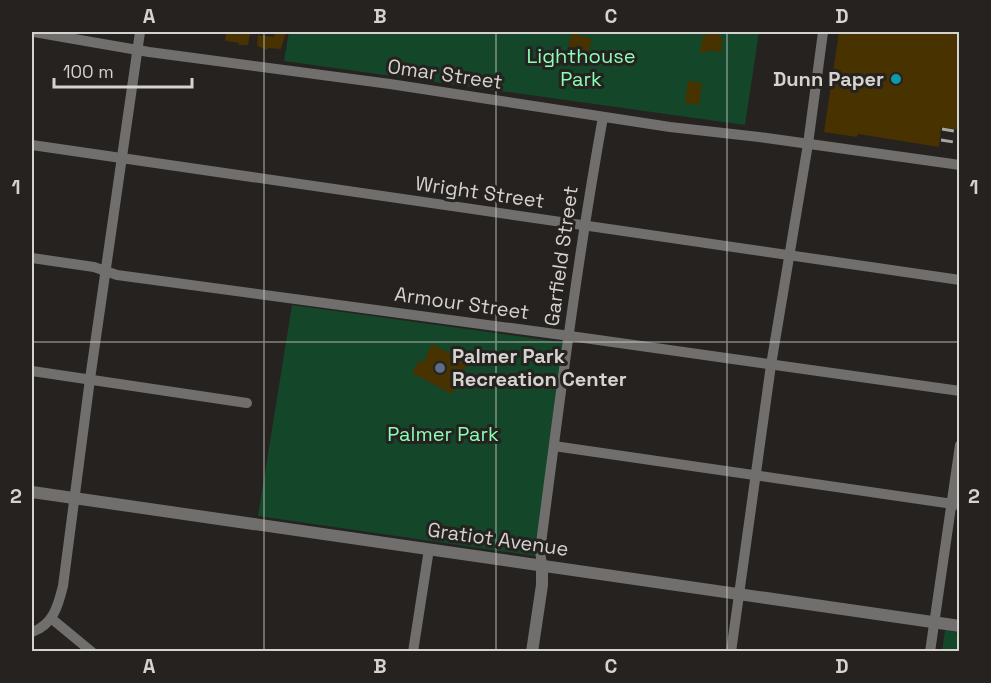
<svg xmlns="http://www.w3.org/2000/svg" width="991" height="683" font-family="'Space Grotesk',sans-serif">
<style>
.green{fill:#14462a}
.building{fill:#473200}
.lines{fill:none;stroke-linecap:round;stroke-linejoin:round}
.minor{stroke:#706f6d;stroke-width:10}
.tertiary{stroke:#706f6d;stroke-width:12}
.rail{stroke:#a7a6a3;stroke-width:3;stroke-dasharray:12 6;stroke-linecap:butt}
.grid{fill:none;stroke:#d4d3d0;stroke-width:1.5;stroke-opacity:0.55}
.culture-dot{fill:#0f9aa8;stroke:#25221f;stroke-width:2}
.service-dot{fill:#5c6f8a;stroke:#25221f;stroke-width:2}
.labels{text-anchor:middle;stroke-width:6;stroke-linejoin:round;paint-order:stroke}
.park-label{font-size:20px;fill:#8afeb7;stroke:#25221f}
.street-label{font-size:20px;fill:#d4d3d0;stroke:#25221f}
.poi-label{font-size:20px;font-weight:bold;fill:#d4d3d0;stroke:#25221f;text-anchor:end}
.neatline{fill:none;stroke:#d4d3d0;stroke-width:2}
.grid-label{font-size:20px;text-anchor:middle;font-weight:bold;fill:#d4d3d0}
</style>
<rect width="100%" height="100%" fill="#25221f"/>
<g class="green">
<polygon points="289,32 759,32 745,125 284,61"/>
<polygon points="292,305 567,343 535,556 258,516"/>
<polygon points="945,630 959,633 959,651 942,651"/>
</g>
<g class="building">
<polygon points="226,32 250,34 248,45 238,45 239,43 225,41"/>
<polygon points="275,32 286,32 281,49 268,48 267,50 257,46 258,35 274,37"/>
<polygon points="707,32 720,34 719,38 723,38 721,52 706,50 706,53 700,52 703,35 707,36"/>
<polygon points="839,32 960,32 960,130 941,127 939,147 858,134 857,137 824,132"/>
<polygon points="572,33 592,39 588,53 568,47"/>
<polygon points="688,81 702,83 699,105 685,103"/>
<polygon points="432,344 468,363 452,394 412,373 419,361 423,363"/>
</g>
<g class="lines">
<g class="minor">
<polyline points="34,32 149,52 390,84 670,127 759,137 960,165"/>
<polyline points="32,145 960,280"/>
<polyline points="32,258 94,267 117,275 570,336 960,391"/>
<polyline points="32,371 247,403"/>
<polyline points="554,446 960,505"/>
<path d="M542,565l-2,-14c19,-145 37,-290 63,-434"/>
<polyline points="52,619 92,652"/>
<path d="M32,632c21,-7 26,-26 31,-46l27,-207 50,-347"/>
<polyline points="413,652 429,549"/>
<polyline points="731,652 771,365 808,144 823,32"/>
<polyline points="930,652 960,445"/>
</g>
<g class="tertiary">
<polyline points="32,492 960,626"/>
<polyline points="532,652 542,585 542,565"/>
</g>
<g class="rail">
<polyline points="942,129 960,132"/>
<polyline points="941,140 960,143"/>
</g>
</g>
<path class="grid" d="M264,32v620M496,32v620M727,32v620M32,342h928"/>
<circle class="culture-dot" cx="896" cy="79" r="6"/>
<circle class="service-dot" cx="440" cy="368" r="6"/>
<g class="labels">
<g class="park-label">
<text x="581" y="63">Lighthouse<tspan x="581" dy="23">Park</tspan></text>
<text x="443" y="441">Palmer Park</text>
</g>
<g class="street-label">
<text transform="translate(445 74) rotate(8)" y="7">Omar Street</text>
<text transform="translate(480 192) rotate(8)" y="7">Wright Street</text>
<text transform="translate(561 256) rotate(-82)" y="7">Garfield Street</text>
<text transform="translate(462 303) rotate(8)" y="7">Armour Street</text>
<text transform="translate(498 539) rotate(8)" y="7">Gratiot Avenue</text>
</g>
<g class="poi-label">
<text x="884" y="86">Dunn Paper</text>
<text x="452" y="363" text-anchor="start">Palmer Park<tspan x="452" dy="23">Recreation Center</tspan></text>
</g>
</g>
<rect width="991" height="683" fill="none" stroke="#25221f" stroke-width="66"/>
<path d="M54 78v9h138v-9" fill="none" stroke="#d4d3d0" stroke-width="3"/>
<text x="63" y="78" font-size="18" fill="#d4d3d0" stroke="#25221f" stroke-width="4.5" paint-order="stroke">100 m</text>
<rect x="33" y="33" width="925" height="617" class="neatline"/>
<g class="grid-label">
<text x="149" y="23">A</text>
<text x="380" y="23">B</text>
<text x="611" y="23">C</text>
<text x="842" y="23">D</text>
<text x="16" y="194">1</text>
<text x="974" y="194">1</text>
<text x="16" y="503">2</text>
<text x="974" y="503">2</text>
<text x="149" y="673">A</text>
<text x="380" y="673">B</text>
<text x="611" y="673">C</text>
<text x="842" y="673">D</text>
</g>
</svg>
